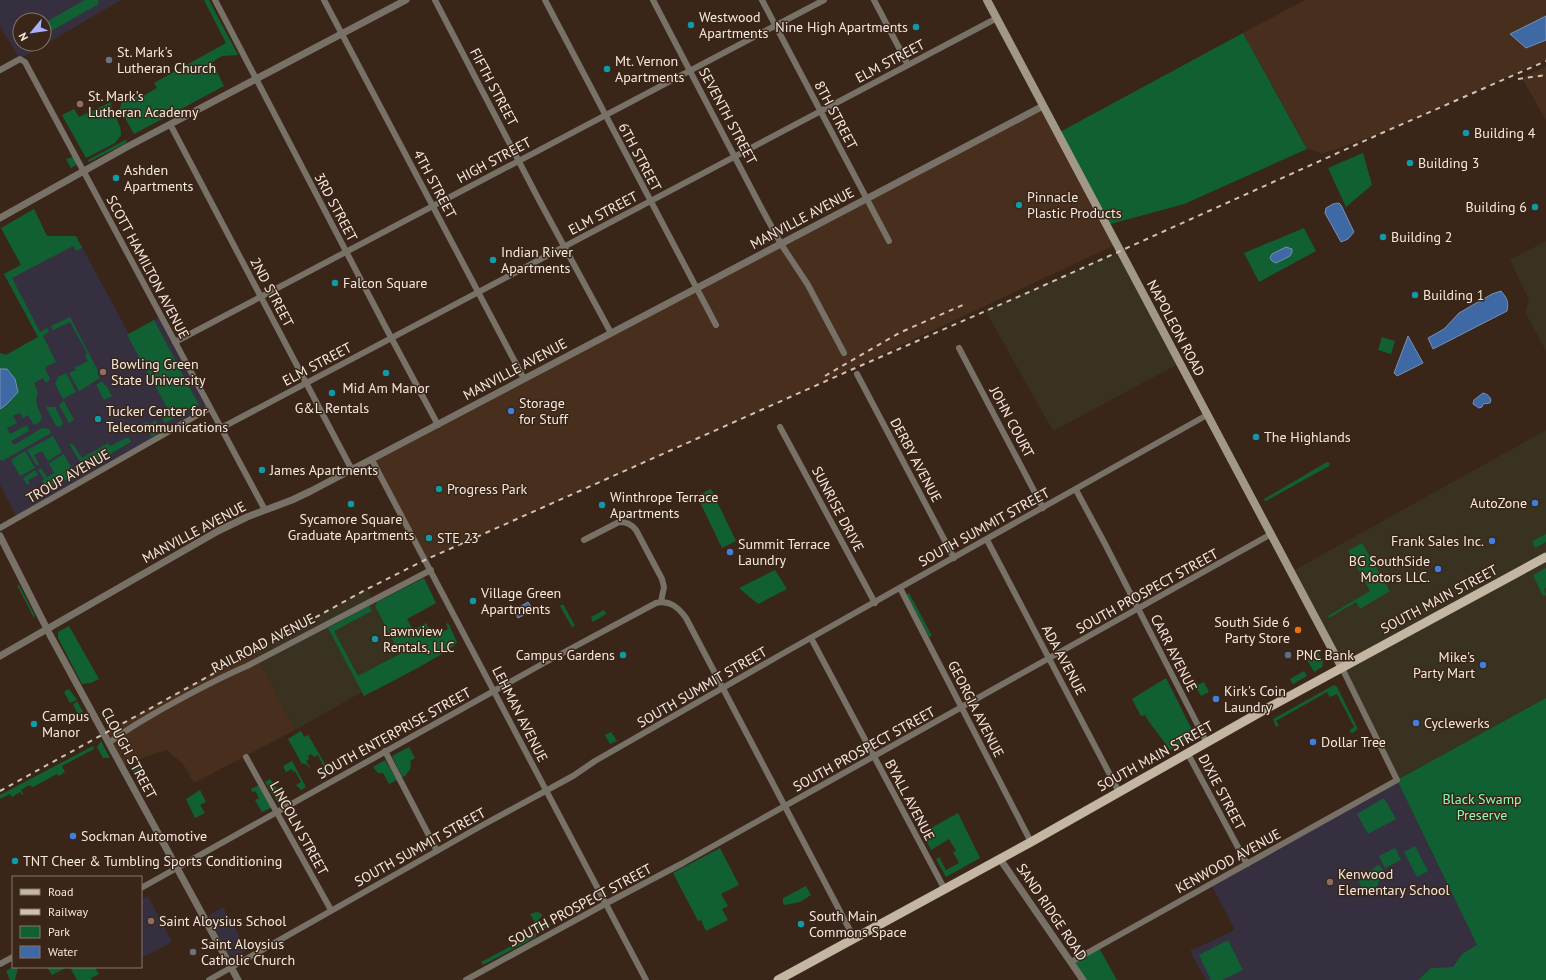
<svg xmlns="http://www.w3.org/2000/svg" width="1546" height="980" font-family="'PT Sans',sans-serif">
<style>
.commercial{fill:#393221}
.built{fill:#472e1d}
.education{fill:#362f40;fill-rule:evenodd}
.green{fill:#106034}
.water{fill:#3f69a5;stroke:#768fb6}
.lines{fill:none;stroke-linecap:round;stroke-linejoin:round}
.minor{stroke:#777167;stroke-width:6}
.tertiary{stroke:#777167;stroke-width:7}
.secondary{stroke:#a29888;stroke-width:8}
.primary{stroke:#c3b6a2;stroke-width:9}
.rail{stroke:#d0c1b7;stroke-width:2;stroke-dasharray:5 5;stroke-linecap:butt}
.culture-dot{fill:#0f9aa8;stroke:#3a2619;stroke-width:1.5}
.worship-dot{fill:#6b7280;stroke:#3a2619;stroke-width:1.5}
.education-dot{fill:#8d6e63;stroke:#3a2619;stroke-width:1.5}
.shop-dot{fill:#3f7fe0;stroke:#3a2619;stroke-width:1.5}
.food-dot{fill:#e8710a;stroke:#3a2619;stroke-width:1.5}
.service-dot{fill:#5c6f8a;stroke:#3a2619;stroke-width:1.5}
.labels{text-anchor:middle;stroke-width:3;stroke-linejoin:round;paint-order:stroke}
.poi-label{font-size:14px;fill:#f5e8df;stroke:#3a2619;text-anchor:start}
.street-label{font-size:14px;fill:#f5e8df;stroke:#3a2619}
.park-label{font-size:14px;fill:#92f8b4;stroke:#3a2619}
</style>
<rect width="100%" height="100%" fill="#3a2619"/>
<g class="commercial">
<polygon points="1546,241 1546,351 1525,312 1529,300 1510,260"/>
<polygon points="1120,251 1180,363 1053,431 985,310"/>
<polygon points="1546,430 1546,698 1397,780 1291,572"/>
<polygon points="367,589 408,666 295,730 254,651"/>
</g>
<g class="built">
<polygon points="1305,0 1546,0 1546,60 1382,133 1322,154 1307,148 1243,33"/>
<polygon points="1546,66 1546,120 1522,78"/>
<polygon points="1043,106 1117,244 765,409 425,560 372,460"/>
<polygon points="254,651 295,730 194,783 183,764 167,750 150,755 122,767 104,733"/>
</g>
<g class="education">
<path d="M0,0h121l-101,59 -20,-33zM20,20h24v24h-24z"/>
<polygon points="76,236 129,334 161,316 210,408 17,518 0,485 0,414 28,396 5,355 38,337 4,274"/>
<polygon points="1397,780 1477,945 1462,954 1453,967 1431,968 1418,980 1206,980 1190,951 1235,930 1211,884"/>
<polygon points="148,896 172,942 141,958 141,900"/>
<polygon points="223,907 247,950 231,959 208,916"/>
</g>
<g class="green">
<polygon points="85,0 98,0 99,2 97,5 44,35 44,23"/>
<polygon points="204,0 209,0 238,55 222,56 212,62 224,86 134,134 120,109 122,101 125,98 131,100 139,95 140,92 143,96 157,88 154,83 226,43"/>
<polygon points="1243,33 1307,149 1184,204 1107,225 1058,133"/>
<path d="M111,102c0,12 11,21 10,33l-6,8 -29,15 -24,-43 12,-6 5,8z"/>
<polygon points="127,139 126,143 89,162 88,160"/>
<polygon points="1363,153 1372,185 1346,207 1328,168"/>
<polygon points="73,157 76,162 76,165 71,168 66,159"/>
<path d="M34,209l13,27h29l6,12 -6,3 -3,-5 -61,32 28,54 7,-4 2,4 -6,4 13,26 -9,4 -2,3 5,10 -4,4 -3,-5 -9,5 4,10c-4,9 0,15 4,24l-2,5 -6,3 -6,-10 -5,3 -3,-5 -7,3 4,7 -10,5 3,6 17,-9 2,6 -18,10 3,4 28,-17 7,1 2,4 -49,28 -2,-2v-50l6,-4 12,-13 -3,-13 -8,-9 -7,-1v-16l6,2 32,-18 -34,-63 17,-9 -20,-37z"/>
<polygon points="1304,228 1316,251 1259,282 1244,253"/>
<polygon points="70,317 98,371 97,372 100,378 79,391 69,373 76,370 74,368 88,361 85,355 87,353 70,322 53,330 51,326"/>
<polygon points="154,320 199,405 165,423 162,417 170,413 127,335"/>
<polygon points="1382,337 1395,341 1391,354 1378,350"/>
<polygon points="66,373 76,392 63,399 55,384 58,377"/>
<polygon points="102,381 105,386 106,385 112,396 104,400 96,385"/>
<polygon points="64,401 74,420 69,423 59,405"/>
<polygon points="46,407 55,407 63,423 61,427 56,426"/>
<polygon points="156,420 160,432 152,437 142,424 147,422 149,424"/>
<polygon points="53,436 62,452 48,461 42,451 34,455 39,464 37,466 27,450"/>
<polygon points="126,438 129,438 131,442 84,469 70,445 70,444 73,444 82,458 108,443 110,446"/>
<polygon points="25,451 35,468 20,476 11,460"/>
<polygon points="64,454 75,475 48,489 42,481 44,479 38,470 41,468 47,477 54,473 49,463"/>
<polygon points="1327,462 1330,463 1329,466 1266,501 1264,500 1264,499"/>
<polygon points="35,470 38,475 28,480 30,483 27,485 23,478"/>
<polygon points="711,489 736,541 722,548 697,496"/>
<polygon points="1546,534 1546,542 1535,548 1532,541"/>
<polygon points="1362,543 1390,591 1360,609 1356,602 1329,618 1328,616 1370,591 1348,551"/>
<polygon points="1546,568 1546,588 1544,589 1546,595 1543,596 1533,575"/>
<polygon points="775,570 787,589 758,604 739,588"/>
<path d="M424,578l12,25 -29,16 6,11 13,-7 7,13 15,-7 -2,-5 2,-1 9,19c-5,10 -78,46 -93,54l-36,-68 41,-22 3,5 -38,20 24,45 42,-22 -25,-48 2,-4z"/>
<polygon points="17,585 19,585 35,616 34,618"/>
<polygon points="909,593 932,636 929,637 907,595"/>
<polygon points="563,604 575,626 572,627 560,606"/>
<polygon points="604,610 606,614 593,622 591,617"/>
<polygon points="69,626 99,679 91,683 82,684 58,638 58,632"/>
<polygon points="1316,649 1323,661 1322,667 1314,672 1307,660 1316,655 1314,650"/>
<polygon points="1304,671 1307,676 1293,684 1290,679"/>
<path d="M1166,678l29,58 -25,14c-8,-13 -18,-22 -25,-35l-4,1 -9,-17z"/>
<polygon points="1204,682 1209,692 1201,696 1195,686"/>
<polygon points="1334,685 1337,687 1357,727 1357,730 1352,733 1350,732 1350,730 1354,727 1337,694 1330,697 1327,692 1276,721 1279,725 1276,727 1273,719"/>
<polygon points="68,689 70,690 77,700 70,703 64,692"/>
<polygon points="1546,698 1546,980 1418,980 1431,968 1453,967 1462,954 1477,945 1397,780"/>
<polygon points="77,701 83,712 78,714 73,705"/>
<polygon points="301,731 304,737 308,735 331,774 326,777 321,769 324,767 318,755 314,757 311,754 308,756 309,759 306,761 310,767 309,768 307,764 305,765 304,763 302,764 288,739"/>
<polygon points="611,732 617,741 610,744 605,735"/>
<polygon points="101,741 110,758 103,758 97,747"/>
<polygon points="93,746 94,749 62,766 65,772 59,776 57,774 33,787 29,785 21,790 23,794 22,795 20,792 12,797 10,794 0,799 0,795"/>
<polygon points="409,747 415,758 410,761 411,764 410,766 411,768 405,776 402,777 392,756"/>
<polygon points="385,760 397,780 389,784 383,773 378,773 373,767"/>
<polygon points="292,761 306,787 301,790 296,785 301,782 295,771 293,772 292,769 286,772 283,766"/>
<polygon points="139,768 144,775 137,779 133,771"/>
<polygon points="270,779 278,790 276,792 282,801 278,803 265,782"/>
<polygon points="259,785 271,806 271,808 262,812 255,800 259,798 255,791 252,792 251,789"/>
<polygon points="200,790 206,802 200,805 205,813 195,818 186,799"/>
<polygon points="1384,798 1396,819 1368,834 1357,814"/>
<polygon points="958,813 980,858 946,877 936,859 941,857 940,859 946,870 959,863 953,852 956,851 949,839 931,850 922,833"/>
<polygon points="1415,846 1428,871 1417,877 1404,852"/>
<polygon points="720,848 739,885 721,894 728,906 722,909 728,920 706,931 701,920 698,921 673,873"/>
<polygon points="1395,848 1401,860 1385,868 1379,856"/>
<polygon points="1377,865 1380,866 1383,870 1377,887 1369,895 1365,895 1356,875 1364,870 1368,874"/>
<polygon points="806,886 811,895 800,902 785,905 783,903 783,898"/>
<polygon points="537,912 542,914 542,916 538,920 543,923 549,923 551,925 540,931 530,914"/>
<polygon points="536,933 536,937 483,965 481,962"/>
<polygon points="1228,940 1243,970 1222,980 1211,980 1199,955"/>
<polygon points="1098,946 1117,980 1083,980 1071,962"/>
<polygon points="13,967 18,967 15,980 10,980 6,971"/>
<polygon points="47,967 67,967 52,975"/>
<polygon points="70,967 95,967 99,974 91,978 92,980 77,980"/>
</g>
<g class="water">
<polygon points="1546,16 1546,40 1526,48 1510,34"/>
<polygon points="1339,203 1341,205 1354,232 1348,239 1341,242 1325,213 1326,208 1333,204"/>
<polygon points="1286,247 1292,249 1292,252 1290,256 1276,263 1272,261 1270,258 1272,254"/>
<path d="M1501,291c6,7 8,11 6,20l-74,38 -5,-11 16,-9 15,-16 33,-19z"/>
<polygon points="1408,336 1423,363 1397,376 1394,373"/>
<polygon points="0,369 7,369 15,379 18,392 6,405 0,409"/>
<path d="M1483,393c4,1 7,3 8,7l-1,3 -7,1 -1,3 -3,1 -6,-4 1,-4z"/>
<polygon points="528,602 533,610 518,618 514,610"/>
</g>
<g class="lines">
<g class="minor">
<polyline points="215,0 386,328 438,425"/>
<polyline points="324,0 524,379"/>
<polyline points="435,0 539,200 611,333"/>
<polyline points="545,0 716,325"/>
<polyline points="653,0 763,211 781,244 808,285 844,353"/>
<polyline points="762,0 889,241"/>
<polyline points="874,0 908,65"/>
<polyline points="0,70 20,59 25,62 265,510"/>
<polyline points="170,124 352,470"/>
<polyline points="175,342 824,0"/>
<polyline points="959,348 1043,508"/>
<polyline points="857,374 954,558"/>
<polyline points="780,427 875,603"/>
<polyline points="221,428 997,18"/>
<polyline points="372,460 646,980"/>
<polyline points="1076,490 1104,542 1207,743"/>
<polyline points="0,528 210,408"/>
<path d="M584,540l35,-18c8,0 12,2 17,8l26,49 2,8 -3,15"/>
<polyline points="987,540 1119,792"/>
<polyline points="900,588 1031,842"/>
<polyline points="811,638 944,888"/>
<path d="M109,743c17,-14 36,-24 55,-35 27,-15 55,-30 83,-42l184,-96"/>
<polyline points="385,751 437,851"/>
<polyline points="1188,754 1247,864"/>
<polyline points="246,757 331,910"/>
<path d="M141,888l403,-225 112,-60c14,-3 22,4 30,15l168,320"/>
<polyline points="1071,962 1397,780 1342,668"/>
<polyline points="0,964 13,957"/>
<polyline points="209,980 481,826 573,776 595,761 782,654 1207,415"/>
<polyline points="466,980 605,904 683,863 1271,534"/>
</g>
<g class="tertiary">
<polyline points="0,218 125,148 406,0"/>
<polyline points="0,536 50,635 238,980"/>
<polyline points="0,656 218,531 247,517 292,500 311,491 1043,106"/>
<polyline points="1000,859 1083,980"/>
</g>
<polyline class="secondary" points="987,0 1342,668"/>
<polyline class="primary" points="778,980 1031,842 1264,710 1546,557"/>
<g class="rail">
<polyline points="1518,79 1546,75"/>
<polyline points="825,376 899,333 965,304"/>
<polyline points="0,791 367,589 425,560 853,369 1027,293 1382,133 1546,61"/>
</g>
</g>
<g class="culture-dot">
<circle cx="691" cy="25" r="4"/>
<circle cx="916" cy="27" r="4"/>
<circle cx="607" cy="69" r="4"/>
<circle cx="1466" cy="133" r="4"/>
<circle cx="1410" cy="163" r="4"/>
<circle cx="116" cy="178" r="4"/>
<circle cx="1019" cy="205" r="4"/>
<circle cx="1535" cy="207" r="4"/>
<circle cx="1383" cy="237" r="4"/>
<circle cx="493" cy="260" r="4"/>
<circle cx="335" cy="283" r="4"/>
<circle cx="1415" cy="295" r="4"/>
<circle cx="386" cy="373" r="4"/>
<circle cx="332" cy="393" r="4"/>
<circle cx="98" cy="419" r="4"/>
<circle cx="1256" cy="437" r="4"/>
<circle cx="262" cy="470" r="4"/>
<circle cx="439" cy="489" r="4"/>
<circle cx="351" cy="504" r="4"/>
<circle cx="602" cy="505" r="4"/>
<circle cx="429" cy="538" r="4"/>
<circle cx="473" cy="601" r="4"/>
<circle cx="375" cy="639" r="4"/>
<circle cx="623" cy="655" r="4"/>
<circle cx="34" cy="724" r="4"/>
<circle cx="15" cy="861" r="4"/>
<circle cx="801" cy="924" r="4"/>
</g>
<g class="worship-dot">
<circle cx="109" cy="60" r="4"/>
<circle cx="193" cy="952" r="4"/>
</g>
<g class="education-dot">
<circle cx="80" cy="104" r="4"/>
<circle cx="103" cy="372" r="4"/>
<circle cx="1330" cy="882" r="4"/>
<circle cx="151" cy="921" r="4"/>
</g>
<g class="shop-dot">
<circle cx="511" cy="411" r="4"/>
<circle cx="1535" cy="503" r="4"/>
<circle cx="1492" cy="541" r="4"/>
<circle cx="730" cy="552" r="4"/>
<circle cx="1438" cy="569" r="4"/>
<circle cx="1483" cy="665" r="4"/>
<circle cx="1216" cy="699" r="4"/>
<circle cx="1416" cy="723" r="4"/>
<circle cx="1313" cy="742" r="4"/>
<circle cx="73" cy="836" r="4"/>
</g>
<circle class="food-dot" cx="1298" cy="630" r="4"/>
<circle class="service-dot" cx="1288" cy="655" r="4"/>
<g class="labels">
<g class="poi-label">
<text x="699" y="22">Westwood<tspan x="699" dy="16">Apartments</tspan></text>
<text x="908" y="32" text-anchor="end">Nine High Apartments</text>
<text x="117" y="57">St. Mark's<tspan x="117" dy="16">Lutheran Church</tspan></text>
<text x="615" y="66">Mt. Vernon<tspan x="615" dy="16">Apartments</tspan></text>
<text x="88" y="101">St. Mark's<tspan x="88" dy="16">Lutheran Academy</tspan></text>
<text x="1474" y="138">Building 4</text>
<text x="1418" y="168">Building 3</text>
<text x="124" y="175">Ashden<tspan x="124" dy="16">Apartments</tspan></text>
<text x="1027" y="202">Pinnacle<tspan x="1027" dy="16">Plastic Products</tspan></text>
<text x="1527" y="212" text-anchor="end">Building 6</text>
<text x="1391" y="242">Building 2</text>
<text x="501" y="257">Indian River<tspan x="501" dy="16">Apartments</tspan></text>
<text x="343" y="288">Falcon Square</text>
<text x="1423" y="300">Building 1</text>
<text x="111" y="369">Bowling Green<tspan x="111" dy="16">State University</tspan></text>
<text x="386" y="393" text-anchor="middle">Mid Am Manor</text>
<text x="519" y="408">Storage<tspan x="519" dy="16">for Stuff</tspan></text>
<text x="332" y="413" text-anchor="middle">G&amp;L Rentals</text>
<text x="106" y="416">Tucker Center for<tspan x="106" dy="16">Telecommunications</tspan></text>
<text x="1264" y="442">The Highlands</text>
<text x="270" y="475">James Apartments</text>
<text x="447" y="494">Progress Park</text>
<text x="610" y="502">Winthrope Terrace<tspan x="610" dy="16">Apartments</tspan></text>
<text x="1527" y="508" text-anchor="end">AutoZone</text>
<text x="351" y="524" text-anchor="middle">Sycamore Square<tspan x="351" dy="16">Graduate Apartments</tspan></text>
<text x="437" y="543">STE 23</text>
<text x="1484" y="546" text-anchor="end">Frank Sales Inc.</text>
<text x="738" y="549">Summit Terrace<tspan x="738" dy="16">Laundry</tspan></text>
<text x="1430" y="566" text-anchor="end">BG SouthSide<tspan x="1430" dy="16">Motors LLC.</tspan></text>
<text x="481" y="598">Village Green<tspan x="481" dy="16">Apartments</tspan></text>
<text x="1290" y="627" text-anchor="end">South Side 6<tspan x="1290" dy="16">Party Store</tspan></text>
<text x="383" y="636">Lawnview<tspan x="383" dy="16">Rentals, LLC</tspan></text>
<text x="615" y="660" text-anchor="end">Campus Gardens</text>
<text x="1296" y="660">PNC Bank</text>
<text x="1475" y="662" text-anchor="end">Mike's<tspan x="1475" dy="16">Party Mart</tspan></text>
<text x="1224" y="696">Kirk's Coin<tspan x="1224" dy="16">Laundry</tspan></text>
<text x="42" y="721">Campus<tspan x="42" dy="16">Manor</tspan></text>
<text x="1424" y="728">Cyclewerks</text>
<text x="1321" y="747">Dollar Tree</text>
<text x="81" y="841">Sockman Automotive</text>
<text x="23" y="866">TNT Cheer &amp; Tumbling Sports Conditioning</text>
<text x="1338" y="879">Kenwood<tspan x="1338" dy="16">Elementary School</tspan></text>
<text x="809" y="921">South Main<tspan x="809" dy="16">Commons Space</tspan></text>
<text x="159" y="926">Saint Aloysius School</text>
<text x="201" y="949">Saint Aloysius<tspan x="201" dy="16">Catholic Church</tspan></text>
</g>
<g class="street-label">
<text transform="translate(890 61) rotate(-28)" y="5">ELM STREET</text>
<text transform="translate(494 87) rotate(62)" y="5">FIFTH STREET</text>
<text transform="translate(836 115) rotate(62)" y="5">8TH STREET</text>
<text transform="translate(728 116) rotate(62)" y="5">SEVENTH STREET</text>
<text transform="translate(640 157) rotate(62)" y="5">6TH STREET</text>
<text transform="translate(494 160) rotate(-28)" y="5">HIGH STREET</text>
<text transform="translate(435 184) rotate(62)" y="5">4TH STREET</text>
<text transform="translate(336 207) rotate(62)" y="5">3RD STREET</text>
<text transform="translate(603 213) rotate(-28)" y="5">ELM STREET</text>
<text transform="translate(802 218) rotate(-28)" y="5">MANVILLE AVENUE</text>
<text transform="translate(148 267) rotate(62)" y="5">SCOTT HAMILTON AVENUE</text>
<text transform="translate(272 292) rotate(62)" y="5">2ND STREET</text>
<text transform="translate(1176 328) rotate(62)" y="5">NAPOLEON ROAD</text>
<text transform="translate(317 364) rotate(-28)" y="5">ELM STREET</text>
<text transform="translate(515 369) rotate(-28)" y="5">MANVILLE AVENUE</text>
<text transform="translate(1012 422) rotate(62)" y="5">JOHN COURT</text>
<text transform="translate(916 460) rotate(62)" y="5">DERBY AVENUE</text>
<text transform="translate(68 476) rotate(-30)" y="5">TROUP AVENUE</text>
<text transform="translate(838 509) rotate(62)" y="5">SUNRISE DRIVE</text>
<text transform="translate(984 527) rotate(-29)" y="5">SOUTH SUMMIT STREET</text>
<text transform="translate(194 532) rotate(-28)" y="5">MANVILLE AVENUE</text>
<text transform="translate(1147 591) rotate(-29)" y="5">SOUTH PROSPECT STREET</text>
<text transform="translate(1439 599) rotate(-28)" y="5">SOUTH MAIN STREET</text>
<text transform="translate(263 643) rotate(-27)" y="5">RAILROAD AVENUE</text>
<text transform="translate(1174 653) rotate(63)" y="5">CARR AVENUE</text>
<text transform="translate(1064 660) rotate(62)" y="5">ADA AVENUE</text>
<text transform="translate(702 687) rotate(-30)" y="5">SOUTH SUMMIT STREET</text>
<text transform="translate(976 709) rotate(63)" y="5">GEORGIA AVENUE</text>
<text transform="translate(520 714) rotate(63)" y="5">LEHMAN AVENUE</text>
<text transform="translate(394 733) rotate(-29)" y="5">SOUTH ENTERPRISE STREET</text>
<text transform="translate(864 749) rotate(-29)" y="5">SOUTH PROSPECT STREET</text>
<text transform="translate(129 753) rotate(62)" y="5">CLOUGH STREET</text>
<text transform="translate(1155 756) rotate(-29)" y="5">SOUTH MAIN STREET</text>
<text transform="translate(1222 792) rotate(62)" y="5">DIXIE STREET</text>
<text transform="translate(910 800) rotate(62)" y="5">BYALL AVENUE</text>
<text transform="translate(299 828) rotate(61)" y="5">LINCOLN STREET</text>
<text transform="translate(420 847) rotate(-29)" y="5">SOUTH SUMMIT STREET</text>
<text transform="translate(1228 861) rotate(-29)" y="5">KENWOOD AVENUE</text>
<text transform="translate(580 905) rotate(-28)" y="5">SOUTH PROSPECT STREET</text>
<text transform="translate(1052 912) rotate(56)" y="5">SAND RIDGE ROAD</text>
</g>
<g class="park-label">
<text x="1482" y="804">Black Swamp<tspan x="1482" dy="16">Preserve</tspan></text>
</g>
</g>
<rect x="12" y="876" width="130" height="92" fill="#3a2619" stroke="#857468"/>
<rect x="20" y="889" width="20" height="6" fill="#c3b6a2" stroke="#857468"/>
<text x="48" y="896" font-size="12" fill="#f5e8df">Road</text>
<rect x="20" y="909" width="20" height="6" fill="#d0c1b7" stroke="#857468"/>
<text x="48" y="916" font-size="12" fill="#f5e8df">Railway</text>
<rect x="20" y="926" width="20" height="12" fill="#106034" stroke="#857468"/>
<text x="48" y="936" font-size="12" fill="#f5e8df">Park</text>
<rect x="20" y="946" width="20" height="12" fill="#3f69a5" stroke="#857468"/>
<text x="48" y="956" font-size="12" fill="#f5e8df">Water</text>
<g transform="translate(32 32) rotate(241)"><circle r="19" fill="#3a2619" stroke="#857468"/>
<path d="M0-3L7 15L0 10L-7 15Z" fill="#acaffb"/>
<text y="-6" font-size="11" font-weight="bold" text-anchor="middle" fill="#f5e8df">N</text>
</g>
</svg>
